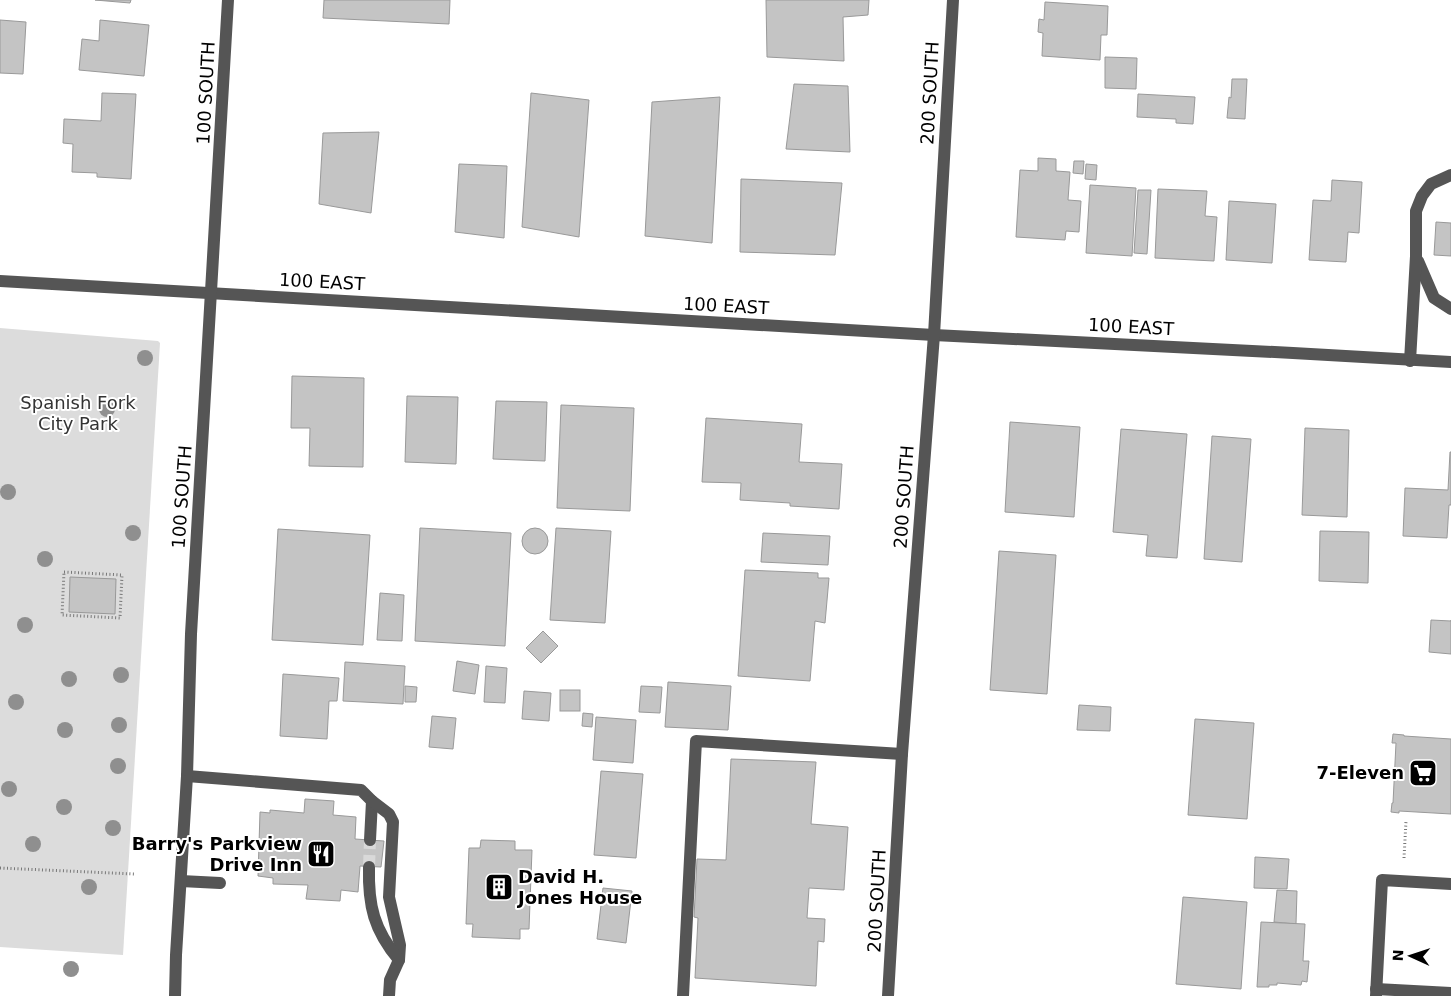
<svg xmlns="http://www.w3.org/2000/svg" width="1451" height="996" font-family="'DejaVu Sans',sans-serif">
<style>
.green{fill:#dcdcdc}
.building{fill:#c4c4c4;stroke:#999}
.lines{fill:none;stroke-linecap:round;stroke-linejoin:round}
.minor-tunnel{stroke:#d9d9d9;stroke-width:12;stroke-dasharray:12 6;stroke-linecap:butt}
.path{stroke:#777;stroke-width:3;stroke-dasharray:1 2.5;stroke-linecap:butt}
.minor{stroke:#555;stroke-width:12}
.tree{fill:#8f8f8f}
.labels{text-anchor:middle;stroke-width:4;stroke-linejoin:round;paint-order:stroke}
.street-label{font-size:18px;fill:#000;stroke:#fff}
.park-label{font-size:18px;fill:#333;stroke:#fff}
.poi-label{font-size:18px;font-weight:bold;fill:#000;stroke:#fff;text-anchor:end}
</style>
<rect width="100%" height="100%" fill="#fff"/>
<polygon class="green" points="0,328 158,341 160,343 123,955 0,947"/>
<g class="building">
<polygon points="95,0 131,0 130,3"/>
<polygon points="324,0 450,0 449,24 323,18"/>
<polygon points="766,0 869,0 868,15 843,17 844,61 767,57"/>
<polygon points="1045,2 1108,6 1107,35 1101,35 1100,60 1042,56 1043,33 1038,32 1039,19 1044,20"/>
<polygon points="0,20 26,22 23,74 0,73"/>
<polygon points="100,20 149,25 144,76 79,70 82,39 99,41"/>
<polygon points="1105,57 1137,58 1136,89 1105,88"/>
<polygon points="1232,79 1247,79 1245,119 1227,118 1229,97 1231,98"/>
<polygon points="794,84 848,86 850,152 786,149"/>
<polygon points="102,93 136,94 131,179 97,177 97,173 72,172 73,144 63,143 64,119 101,121"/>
<polygon points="531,93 589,100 579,237 522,227"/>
<polygon points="1138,94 1195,97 1193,124 1176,123 1176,119 1137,117"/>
<polygon points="720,97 712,243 645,236 652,102"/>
<polygon points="379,132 371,213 319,204 323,133"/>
<polygon points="1038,158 1056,159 1056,171 1070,172 1068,200 1081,201 1079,232 1066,231 1065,240 1016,237 1020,170 1038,171"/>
<polygon points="1074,161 1084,161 1083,174 1073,173"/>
<polygon points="459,164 507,166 504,238 455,232"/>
<polygon points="1086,164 1097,165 1096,180 1085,179"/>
<polygon points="741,179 842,183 835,255 740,252"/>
<polygon points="1332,180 1362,182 1359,233 1348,232 1346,262 1309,260 1313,200 1331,201"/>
<polygon points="1090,185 1136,188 1132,256 1086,253"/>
<polygon points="1158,189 1207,191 1205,216 1217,217 1214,261 1155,258"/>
<polygon points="1138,190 1151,190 1147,254 1134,253"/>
<polygon points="1229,201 1276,204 1272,263 1226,260"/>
<polygon points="1436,222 1451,223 1451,256 1434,255"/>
<polygon points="292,376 364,378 363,467 309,466 310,428 291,428"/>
<polygon points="407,396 458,397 456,464 405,462"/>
<polygon points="496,401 547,402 545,461 493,459"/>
<polygon points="561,405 634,408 630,511 557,508"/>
<polygon points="706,418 802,424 799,462 842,464 839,509 790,506 790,503 740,500 741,483 702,482"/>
<polygon points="1010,422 1080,427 1074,517 1005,512"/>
<polygon points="1305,428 1349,430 1347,517 1302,515"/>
<polygon points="1121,429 1187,434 1177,558 1146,556 1148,535 1113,532"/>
<polygon points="1212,436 1251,439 1242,562 1204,559"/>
<polygon points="1450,452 1451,452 1451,505 1449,505 1447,538 1403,536 1405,488 1448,490"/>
<circle cx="535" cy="541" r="13"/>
<polygon points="420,528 511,533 505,646 415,641"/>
<polygon points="556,528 611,531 605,623 550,620"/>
<polygon points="278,529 370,535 363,645 272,640"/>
<polygon points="1320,531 1369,532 1368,583 1319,581"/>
<polygon points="763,533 830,536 828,565 761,562"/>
<polygon points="999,551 1056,555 1047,694 990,690"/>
<polygon points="745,570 818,573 818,578 829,578 825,623 815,621 810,681 738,676"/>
<polygon points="70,577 116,579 115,614 69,612"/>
<polygon points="380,593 404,595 402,641 377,640"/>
<polygon points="1431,620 1451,621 1451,620 1451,654 1429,652"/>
<polygon points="543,631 558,646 541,663 526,648"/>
<polygon points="457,661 479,665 475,694 453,691"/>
<polygon points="345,662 405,666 403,704 343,701"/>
<polygon points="486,666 507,668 505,703 484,702"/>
<polygon points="283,674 339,678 337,701 329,701 327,739 280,736"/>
<polygon points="668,682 731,686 728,730 665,727"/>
<polygon points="405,686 417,687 416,702 405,702"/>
<polygon points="641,686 662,687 660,713 639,712"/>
<rect x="560" y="690" width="20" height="21"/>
<polygon points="524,691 551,693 549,721 522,719"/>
<polygon points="1079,705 1111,707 1110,731 1077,730"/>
<polygon points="583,713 593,714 592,727 582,726"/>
<polygon points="432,716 456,718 453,749 429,747"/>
<polygon points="596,717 636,720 633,763 593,760"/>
<polygon points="1195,719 1254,723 1247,819 1188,815"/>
<polygon points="1393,734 1404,735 1404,736 1451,739 1451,814 1399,811 1399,813 1391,812 1392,803 1393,803 1396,743 1392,743"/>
<polygon points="731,759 816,762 811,824 848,827 844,890 809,888 807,918 825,919 824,942 818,941 816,986 695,978 698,918 694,917 697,859 726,860"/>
<polygon points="601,771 643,774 636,858 594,855"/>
<polygon points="305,799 334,801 333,815 356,817 355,839 384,841 381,867 360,866 358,892 341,890 340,901 306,899 308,885 273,884 273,878 258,876 260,812 270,813 270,810 304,813"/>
<polygon points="481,840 515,841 515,850 532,850 529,929 520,929 520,939 472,937 473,924 466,924 469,848 480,848"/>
<polygon points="1255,857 1289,859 1287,889 1254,888"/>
<polygon points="603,888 632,891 626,943 597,939"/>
<polygon points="1277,890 1297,891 1296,924 1274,922"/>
<polygon points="1183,897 1247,902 1241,989 1176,984"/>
<polygon points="1261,922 1305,924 1303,961 1309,961 1307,982 1302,981 1301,985 1277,983 1277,985 1269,985 1269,987 1257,987"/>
</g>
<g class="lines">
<polyline class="minor-tunnel" points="369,867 370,840"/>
<g class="path">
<polygon points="64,572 122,575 120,618 62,615"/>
<polyline points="1404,858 1406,821"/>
<polyline points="0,868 134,874"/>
</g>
<g class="minor">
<polyline points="1418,261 1434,298 1451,309"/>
<polyline points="0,281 934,335 1293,353 1451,362"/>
<polyline points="1410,361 1416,256 1416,211 1422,196 1431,184 1451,175"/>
<polyline points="187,776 361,790 372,801 370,840"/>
<polyline points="372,801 389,814 393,822 389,897 400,945 399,960 390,980 389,996"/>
<path d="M369,867c-1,39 5,63 30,93"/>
<polyline points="181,881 220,883"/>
<polyline points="1376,989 1451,993"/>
<polyline points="175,996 176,955 187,776 191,634 228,0"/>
<polyline points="683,996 696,741 902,754"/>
<polyline points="888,996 902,754 934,335 953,0"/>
<polyline points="1376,996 1382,880 1451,884"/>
</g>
</g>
<g class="tree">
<circle cx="145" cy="358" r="8"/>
<circle cx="107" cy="409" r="8"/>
<circle cx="8" cy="492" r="8"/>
<circle cx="133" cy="533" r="8"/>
<circle cx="45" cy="559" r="8"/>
<circle cx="25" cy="625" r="8"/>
<circle cx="121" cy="675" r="8"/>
<circle cx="69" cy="679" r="8"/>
<circle cx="16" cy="702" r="8"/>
<circle cx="119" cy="725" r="8"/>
<circle cx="65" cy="730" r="8"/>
<circle cx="118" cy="766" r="8"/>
<circle cx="9" cy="789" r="8"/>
<circle cx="64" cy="807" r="8"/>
<circle cx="113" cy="828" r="8"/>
<circle cx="33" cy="844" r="8"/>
<circle cx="89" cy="887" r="8"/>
<circle cx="71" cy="969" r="8"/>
</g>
<defs>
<symbol id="supermarket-square" viewBox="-11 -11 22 22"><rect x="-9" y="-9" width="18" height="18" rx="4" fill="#000" stroke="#fff"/><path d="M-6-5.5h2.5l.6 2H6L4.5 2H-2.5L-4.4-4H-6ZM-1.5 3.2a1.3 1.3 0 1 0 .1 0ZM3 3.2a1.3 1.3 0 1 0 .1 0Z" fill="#fff"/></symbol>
<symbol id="restaurant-square" viewBox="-11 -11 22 22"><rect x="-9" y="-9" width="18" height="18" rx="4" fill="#000" stroke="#fff"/><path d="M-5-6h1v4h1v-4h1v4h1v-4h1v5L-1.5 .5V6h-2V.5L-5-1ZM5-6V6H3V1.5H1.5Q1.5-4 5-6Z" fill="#fff"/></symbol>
<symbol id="building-square" viewBox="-11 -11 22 22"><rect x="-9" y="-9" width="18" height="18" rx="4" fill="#000" stroke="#fff"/><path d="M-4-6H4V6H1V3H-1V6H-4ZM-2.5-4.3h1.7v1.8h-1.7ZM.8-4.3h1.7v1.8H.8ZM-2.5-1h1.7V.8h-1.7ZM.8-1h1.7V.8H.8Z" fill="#fff"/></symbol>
</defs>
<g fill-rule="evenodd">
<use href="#supermarket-square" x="1407" y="757" width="32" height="32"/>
<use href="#restaurant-square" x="305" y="838" width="32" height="32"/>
<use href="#building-square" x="483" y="871" width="32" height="32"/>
</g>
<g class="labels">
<g class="street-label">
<text transform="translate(206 93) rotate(-87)" y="6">100 SOUTH</text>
<text transform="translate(930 93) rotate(-87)" y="6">200 SOUTH</text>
<text transform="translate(322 282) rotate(3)" y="6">100 EAST</text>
<text transform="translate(726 306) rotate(3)" y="6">100 EAST</text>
<text transform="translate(1131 327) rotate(3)" y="6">100 EAST</text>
<text transform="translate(182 497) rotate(-86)" y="6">100 SOUTH</text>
<text transform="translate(904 497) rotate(-86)" y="6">200 SOUTH</text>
<text transform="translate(877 901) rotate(-87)" y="6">200 SOUTH</text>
</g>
<g class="park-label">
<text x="78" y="409">Spanish Fork<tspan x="78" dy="21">City Park</tspan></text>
</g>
<g class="poi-label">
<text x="1404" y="779">7-Eleven</text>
<text x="302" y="850">Barry's Parkview<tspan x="302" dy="21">Drive Inn</tspan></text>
<text x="518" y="883" text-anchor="start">David H.<tspan x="518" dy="21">Jones House</tspan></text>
</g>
</g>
<g transform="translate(1411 956) rotate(273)" stroke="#ffffff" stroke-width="4" paint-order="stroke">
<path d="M0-4L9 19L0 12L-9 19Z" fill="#000000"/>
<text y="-8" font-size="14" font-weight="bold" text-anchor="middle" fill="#000000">N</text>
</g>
</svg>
